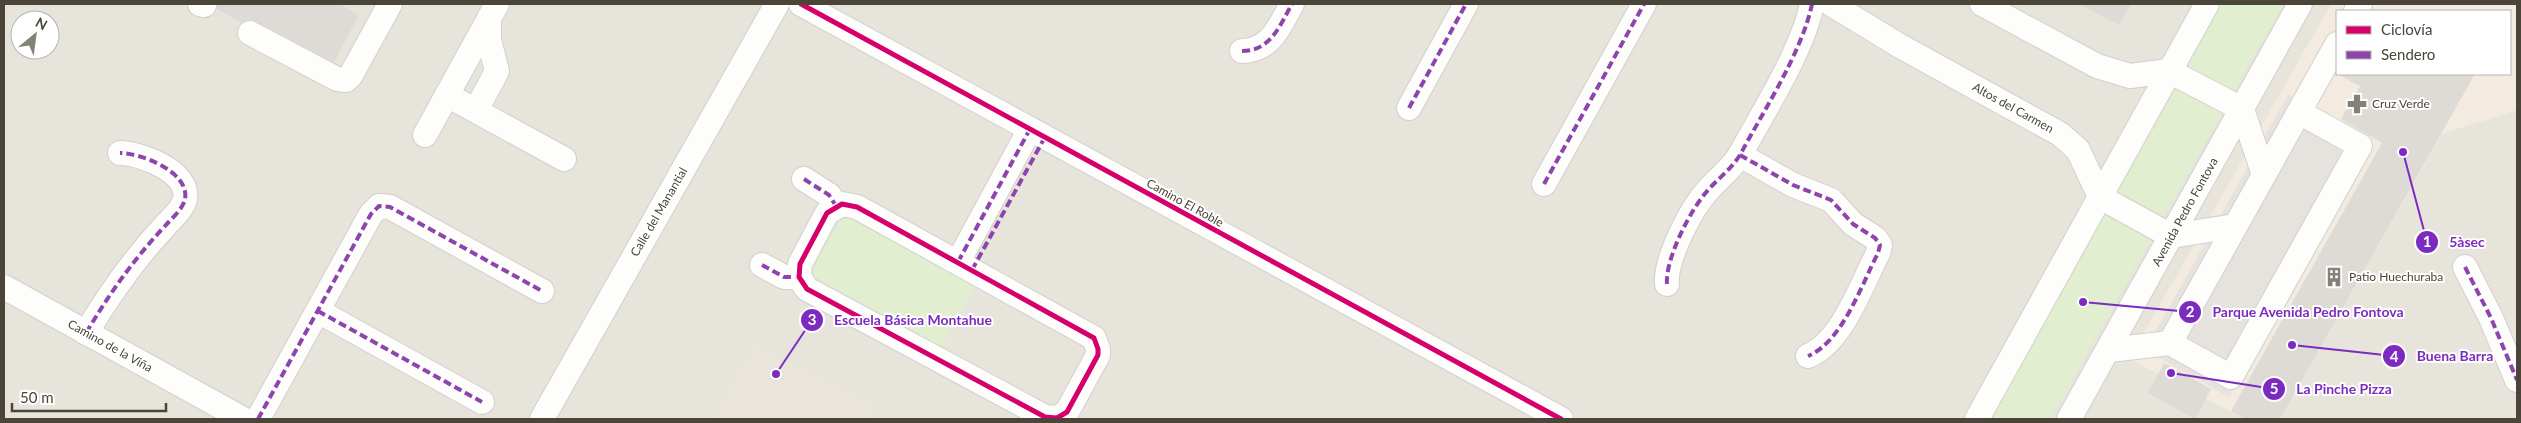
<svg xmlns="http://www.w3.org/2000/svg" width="2521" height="423" font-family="Lato,sans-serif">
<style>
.residential{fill:#e7e4dc;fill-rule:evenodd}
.commercial{fill:#f3ebdf;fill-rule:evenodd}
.education{fill:#eae5da}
.green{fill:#e1eecf}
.parking{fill:#e6e3df}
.building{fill:#dedbd6}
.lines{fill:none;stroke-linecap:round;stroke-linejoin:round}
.minor-casing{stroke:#d2d0cb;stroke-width:26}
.minor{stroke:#fdfdfc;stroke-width:24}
.quiet{stroke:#8e44ad;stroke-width:4;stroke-dasharray:8 4;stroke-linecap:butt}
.cycleway-casing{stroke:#fff;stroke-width:8}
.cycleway{stroke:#d6006c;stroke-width:5}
.labels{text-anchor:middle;stroke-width:4;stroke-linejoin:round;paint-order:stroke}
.poi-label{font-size:12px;fill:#4b4439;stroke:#fff;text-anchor:start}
.street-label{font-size:12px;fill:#4b4439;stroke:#fff}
.leader{fill:none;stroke:#7b2cbf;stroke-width:2}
.callout-dot{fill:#7b2cbf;stroke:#fff;stroke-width:2}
.mark-label{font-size:15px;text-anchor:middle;font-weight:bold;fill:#fff}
.callout-label{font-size:14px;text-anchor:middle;font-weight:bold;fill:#7b2cbf;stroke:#fff;stroke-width:4;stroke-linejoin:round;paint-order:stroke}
</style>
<rect width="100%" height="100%" fill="#f4f2ee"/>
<path class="residential" d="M4,4h2513v415h-2513zM2337,11h173v63h-173zM20,20h30v30h-30z"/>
<path class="commercial" d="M2331,4h186v106l-75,24 -162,285h-35l-116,-60zM2337,11h173v63h-173z"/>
<polygon class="education" points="754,345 874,403 865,419 714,419"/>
<g class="green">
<polygon points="2217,4 2283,4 2050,419 1985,419"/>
<polygon points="851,217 975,287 941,348 815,277 813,268 840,220"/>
</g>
<polygon class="parking" points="2288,95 2373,143 2229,397 2145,350"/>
<g class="building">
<polygon points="217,4 340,4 359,15 334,62 256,21 249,19 241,23 217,9"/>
<polygon points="2079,4 2131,4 2119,25"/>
<polygon points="2337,74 2475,74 2280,419 2245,419 2231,411 2382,143 2341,119 2360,86"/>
<polygon points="2164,363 2211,389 2195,419 2148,393"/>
</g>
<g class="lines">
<defs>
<g id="minor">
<polyline points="200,4 204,5"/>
<polyline points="801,4 1561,419"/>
<polyline points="1831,4 1900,46 2060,134 2078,150 2100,197 2171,236 2235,226"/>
<polyline points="1982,4 2097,66 2130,76 2169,71 2242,109 2264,175 2170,343 2231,377 2360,146 2299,112 2264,175"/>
<polyline points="2356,11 2360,4"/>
<polyline points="250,33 337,79 346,80 351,75 390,4"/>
<path d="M1242,51c29,0 38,-26 50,-47"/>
<polyline points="447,95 564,159"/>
<polyline points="481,101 497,71 489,40 489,18"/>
<polyline points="1409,108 1466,4"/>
<polyline points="2299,112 2337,44"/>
<polyline points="425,135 497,4"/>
<path d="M1740,155l53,30 38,15 22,24 22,14 5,7 -2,8c-17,33 -36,89 -70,103"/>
<polyline points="804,179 829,195 836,206"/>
<polyline points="1544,184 1644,4"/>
<polygon points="842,204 857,207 1094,338 1098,349 1098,355 1067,412 1057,418 1045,417 807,289 799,277 800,264 827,213"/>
<polyline points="958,262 1030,129"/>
<polyline points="762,265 784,277 799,277"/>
<polyline points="2465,267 2491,318 2517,380"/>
<path d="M1667,284c-2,-25 24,-76 42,-95 11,-12 22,-20 31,-34 24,-45 62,-103 72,-151"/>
<polyline points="4,287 243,419"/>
<polyline points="318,311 482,402"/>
<path d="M86,333c24,-40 47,-73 79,-107 7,-8 18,-17 20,-27 5,-27 -44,-46 -65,-46"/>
<polyline points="2109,350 2170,343"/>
<polyline points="258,419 371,214 379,206 390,207 542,291"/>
<polyline points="542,419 777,4"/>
<polyline points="1977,419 2207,4"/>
<polyline points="2069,419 2300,4"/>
</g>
</defs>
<use href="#minor" class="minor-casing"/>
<use href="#minor" class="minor"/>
<g class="quiet">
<path d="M1242,51c29,0 38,-26 50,-47"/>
<polyline points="1409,108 1466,4"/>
<path d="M1740,155l53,30 38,15 22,24 22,14 5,7 -2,8c-17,33 -36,89 -70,103"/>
<polyline points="804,179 829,195 836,206"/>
<polyline points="1544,184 1644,4"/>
<polyline points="958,262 1030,129"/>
<polyline points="762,265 784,277 799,277"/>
<polyline points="2465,267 2491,318 2517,380"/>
<polyline points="972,270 1045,137"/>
<path d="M1667,284c-2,-25 24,-76 42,-95 11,-12 22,-20 31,-34 24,-45 62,-103 72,-151"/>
<polyline points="318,311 482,402"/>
<path d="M86,333c24,-40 47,-73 79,-107 7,-8 18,-17 20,-27 5,-27 -44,-46 -65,-46"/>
<polyline points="258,419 371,214 379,206 390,207 542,291"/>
</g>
<defs>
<g id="cycleway">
<polyline points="801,4 1561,419"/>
<polygon points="842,204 857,207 1094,338 1098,349 1098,355 1067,412 1057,418 1045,417 807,289 799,277 800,264 827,213"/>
</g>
</defs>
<use href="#cycleway" class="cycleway-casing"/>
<use href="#cycleway" class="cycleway"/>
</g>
<defs>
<symbol id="pharmacy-bare" viewBox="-9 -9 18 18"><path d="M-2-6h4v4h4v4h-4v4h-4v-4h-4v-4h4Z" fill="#868178" stroke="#fff" stroke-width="2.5" paint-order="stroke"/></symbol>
<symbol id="building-bare" viewBox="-9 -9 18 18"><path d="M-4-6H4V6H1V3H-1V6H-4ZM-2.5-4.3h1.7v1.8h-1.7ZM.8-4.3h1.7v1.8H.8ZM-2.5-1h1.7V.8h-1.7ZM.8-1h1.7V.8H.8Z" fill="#868178" stroke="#fff" stroke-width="2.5" paint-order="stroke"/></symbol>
</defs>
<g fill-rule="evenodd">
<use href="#pharmacy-bare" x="2343" y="90" width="28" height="28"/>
<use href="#building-bare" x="2320" y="263" width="28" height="28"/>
</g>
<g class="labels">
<g class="poi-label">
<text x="2372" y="108">Cruz Verde</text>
<text x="2349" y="281">Patio Huechuraba</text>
</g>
<g class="street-label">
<text transform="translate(2013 108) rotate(29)" y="4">Altos del Carmen</text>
<text transform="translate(1185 203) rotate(29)" y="4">Camino El Roble</text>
<text transform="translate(659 212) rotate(-60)" y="4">Calle del Manantial</text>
<text transform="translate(2185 212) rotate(-61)" y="4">Avenida Pedro Fontova</text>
<text transform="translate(110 346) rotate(29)" y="4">Camino de la Viña</text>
</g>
</g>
<path class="leader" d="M2403 152L2427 242M2083 302L2190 312M776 374L812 320M2292 345L2394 356M2171 373L2274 389"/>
<g class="callout-dot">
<circle cx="2403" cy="152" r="5"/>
<circle cx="2083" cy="302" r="5"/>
<circle cx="776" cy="374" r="5"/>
<circle cx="2292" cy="345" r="5"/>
<circle cx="2171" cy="373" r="5"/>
<circle cx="2427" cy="242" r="12"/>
<circle cx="2190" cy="312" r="12"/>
<circle cx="812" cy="320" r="12"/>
<circle cx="2394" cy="356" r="12"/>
<circle cx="2274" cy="389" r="12"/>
</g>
<g class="mark-label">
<text x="2427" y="247">1</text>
<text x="2190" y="317">2</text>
<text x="812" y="325">3</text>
<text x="2394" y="362">4</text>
<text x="2274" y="394">5</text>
</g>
<g class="callout-label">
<text x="2467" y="247">5àsec</text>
<text x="2308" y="317">Parque Avenida Pedro Fontova</text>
<text x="913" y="325">Escuela Básica Montahue</text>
<text x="2455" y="361">Buena Barra</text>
<text x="2344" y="394">La Pinche Pizza</text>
</g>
<rect width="2521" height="423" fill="none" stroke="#4b4439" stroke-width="10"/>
<rect x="2336" y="10" width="175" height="65" fill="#ffffff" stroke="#b7b4b0"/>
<rect x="2346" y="26" width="25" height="8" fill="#d6006c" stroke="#b7b4b0"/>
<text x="2381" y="35" font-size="15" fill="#4b4439">Ciclovía</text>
<rect x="2346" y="51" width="25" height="8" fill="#8e44ad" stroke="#b7b4b0"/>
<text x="2381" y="60" font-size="15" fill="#4b4439">Sendero</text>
<g transform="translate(35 35) rotate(29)"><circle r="24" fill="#ffffff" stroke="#b7b4b0"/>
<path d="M0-4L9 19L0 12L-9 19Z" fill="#868178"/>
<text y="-8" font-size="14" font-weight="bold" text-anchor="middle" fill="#4b4439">N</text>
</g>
<path d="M12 403v8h154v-8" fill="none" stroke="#4b4439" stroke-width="2.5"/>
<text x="20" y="403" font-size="15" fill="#4b4439" stroke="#ffffff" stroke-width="4" paint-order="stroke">50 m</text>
</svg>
